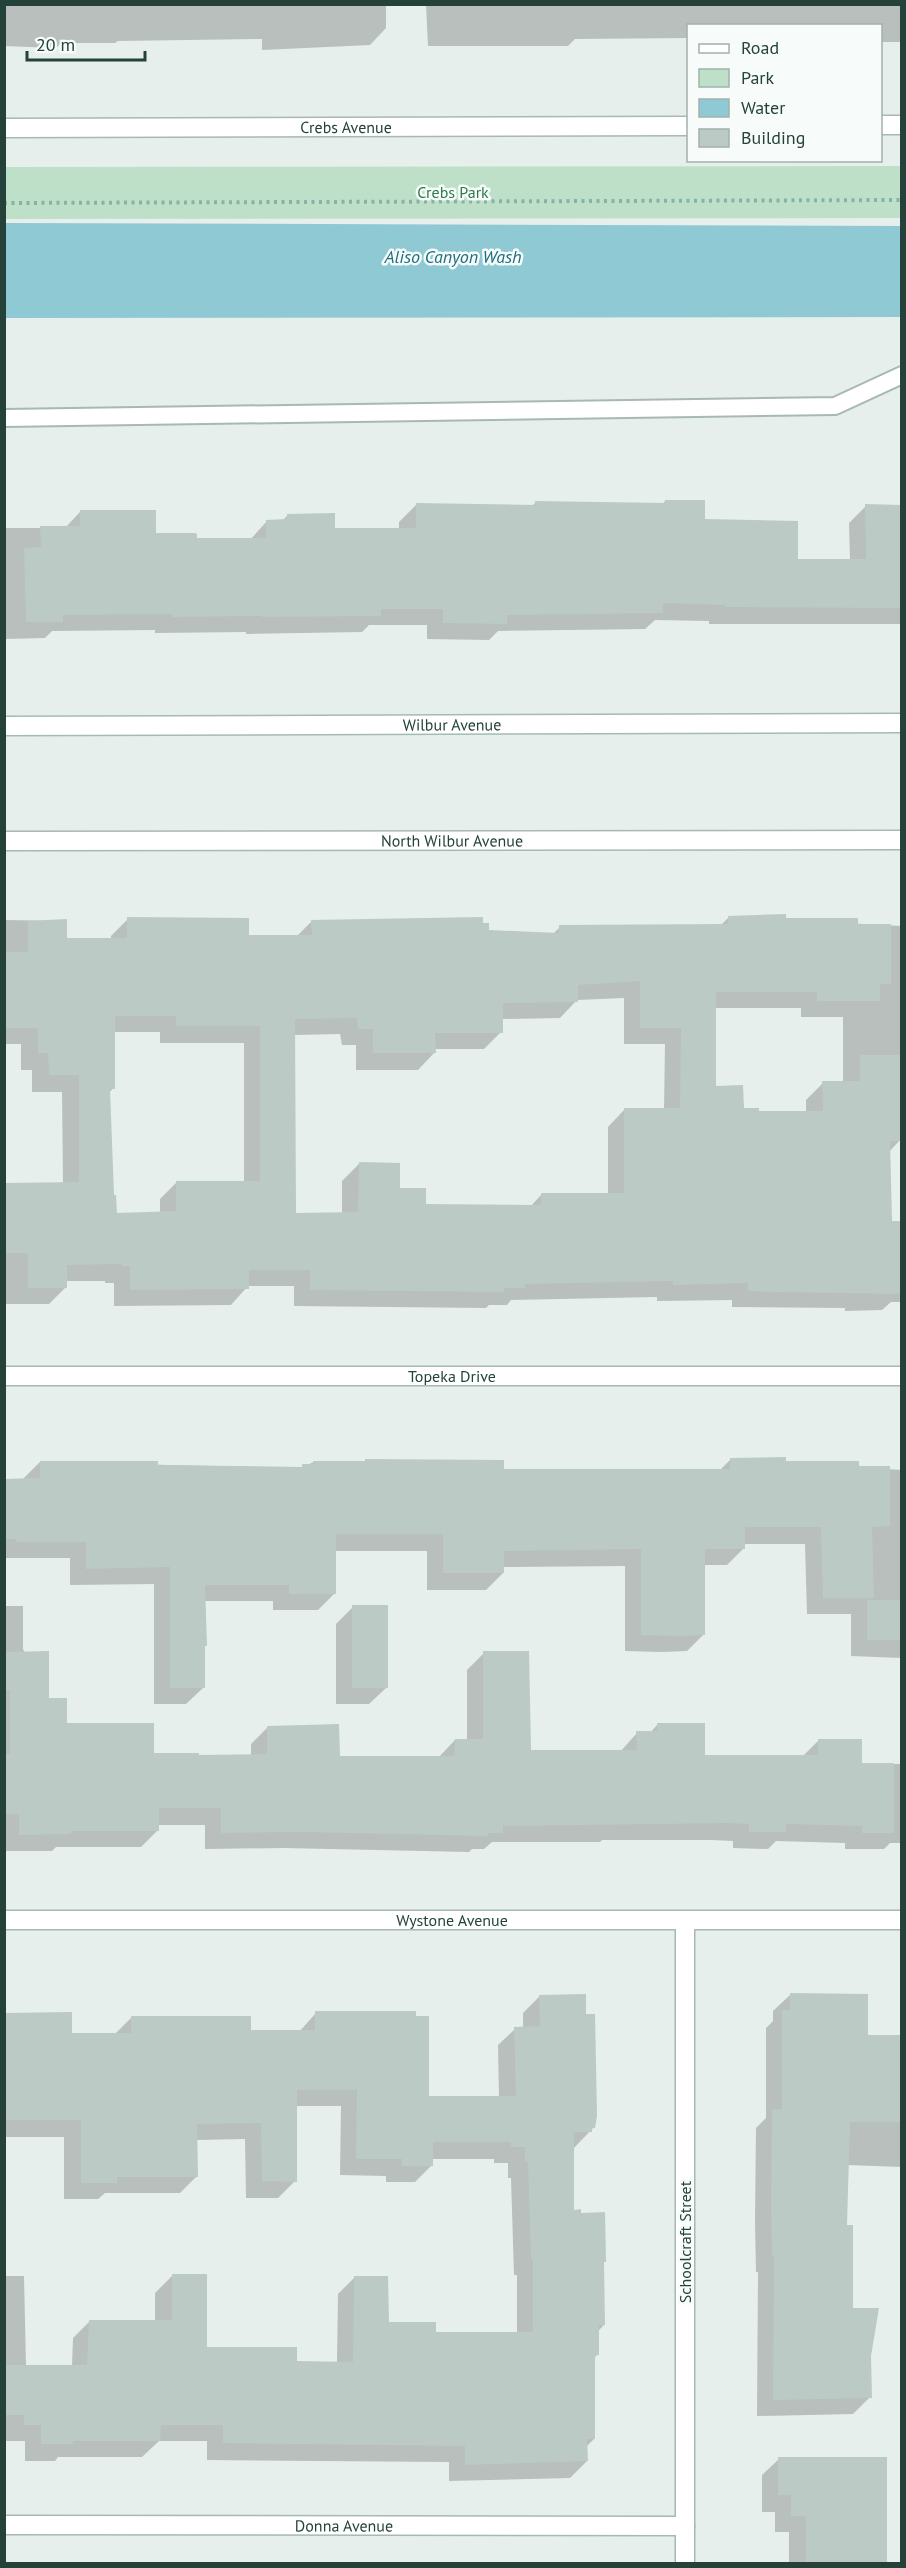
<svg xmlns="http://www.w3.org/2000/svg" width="906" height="2568" font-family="'PT Sans',sans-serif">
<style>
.green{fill:#bfe0c8}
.water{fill:#8ec9d4}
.shadow{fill:#0003;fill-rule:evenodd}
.building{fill:#bbcac4;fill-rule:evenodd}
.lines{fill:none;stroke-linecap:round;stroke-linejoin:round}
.service-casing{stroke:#a8b8b2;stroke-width:20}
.minor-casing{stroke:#a8b8b2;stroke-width:21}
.secondary-casing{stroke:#a4bbb3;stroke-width:21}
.path{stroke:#86b3a5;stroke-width:4;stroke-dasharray:3 4.5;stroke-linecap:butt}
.service{stroke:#fff;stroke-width:16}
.minor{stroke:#fff;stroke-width:18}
.secondary{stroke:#fff;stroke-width:18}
.labels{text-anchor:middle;stroke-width:5;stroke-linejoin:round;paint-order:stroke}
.street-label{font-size:16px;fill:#24423a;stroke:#f7fbf9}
.park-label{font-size:16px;fill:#2d7a4b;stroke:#f7fbf9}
.water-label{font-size:18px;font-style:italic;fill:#1c6f80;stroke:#f7fbf9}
</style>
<rect width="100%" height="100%" fill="#e6efeb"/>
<polygon class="green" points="901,166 901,218 5,219 5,167"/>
<polygon class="water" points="5,223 901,226 901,317 5,318"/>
<g class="shadow">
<polygon points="4,4 386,4 386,28 370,45 262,50 262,39 118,41 115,43 61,43 56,48 4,46"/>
<polygon points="426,4 902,4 902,42 880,42 880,26 688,26 688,38 575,39 568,46 428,46"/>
<polygon points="665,501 704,521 797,561 850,561 849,523 866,506 902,507 902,624 709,624 709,621 655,620 645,629 498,631 489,640 427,639 427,625 369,625 362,632 246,634 246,632 155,633 155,630 52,631 45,638 4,639 4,528 65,528 80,512 155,535 196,540 250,540 267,521 282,521 288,515 334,529 399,529 399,522 416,505 532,506 535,503 662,505"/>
<path d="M729,917l173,9 -2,214 -11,12 2,71h11v79h-11l-9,8 -37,1v-3l-113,-1v-7l-75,1v-4l-146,3 -4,5h-18l-3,3 -192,-2v-20h-46l-17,19 -117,1v-23h-9v-2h-39v6l-17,17h-45v-120h59l-1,-92h-30v-22h-11v-26h-17v-124l62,1v19h45v-4l17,-17 120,18h48l16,-16 170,3 5,7 66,3 7,-7 160,-1zM624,998v46h41l-1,66h-40l-16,17v67h-66l-12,13 -105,-1 -66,-42 -17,17v33l-48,1v-180l46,-1 2,11h14v25h62l16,-17v-4h50l17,-17 1,-13 58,-1 17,-18zM715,1008h86v9h42v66h-20l-17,17v13h-49l-15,-3 -27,-23zM113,1032h47v11h84v139h-67l-17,17v14l-45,1 -2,-17 -4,-104 4,-5z"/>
<polygon points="730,1460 902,1470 902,1658 851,1656 851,1614 807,1614 805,1544 744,1544 744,1548 727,1565 704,1565 704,1634 687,1651 662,1652 625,1651 625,1566 503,1567 503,1573 486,1590 427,1590 427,1551 335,1551 335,1593 318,1610 273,1610 273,1601 204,1601 203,1688 186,1704 154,1704 154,1584 70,1585 70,1558 4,1558 4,1480 23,1479 40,1462 300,1468 314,1462 503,1471 720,1470"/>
<polygon points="4,1606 23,1606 23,1649 48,1699 65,1724 153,1755 251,1756 251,1744 268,1727 338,1758 438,1758 455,1740 467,1740 467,1670 484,1653 529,1752 620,1752 637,1733 650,1733 657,1725 704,1757 802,1757 819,1740 861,1764 902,1764 902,1843 890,1843 884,1849 845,1849 845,1843 776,1841 768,1849 733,1848 733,1841 712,1840 602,1840 600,1842 492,1842 484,1849 472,1849 469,1852 284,1848 205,1849 205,1825 158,1825 158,1830 141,1847 56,1847 52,1851 4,1851"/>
<polygon points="353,1607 386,1688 369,1704 336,1704 336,1624"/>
<polygon points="790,1995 866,2037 902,2037 902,2167 847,2165 845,2227 852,2310 870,2356 870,2397 853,2414 757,2416 758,2272 756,2272 755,2222 756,2128 766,2118 766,2028 773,2021 773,2011"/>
<polygon points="540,1996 594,2127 574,2148 573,2211 602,2263 604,2325 598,2331 598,2354 594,2358 594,2439 586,2447 587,2461 570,2478 449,2481 449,2462 207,2460 207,2441 159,2441 142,2457 58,2457 55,2461 25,2461 25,2441 4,2441 4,2276 24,2276 26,2366 72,2366 73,2338 90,2321 155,2321 155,2293 172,2276 205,2349 295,2363 337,2363 338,2294 355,2277 387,2323 434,2334 517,2334 517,2275 514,2275 511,2178 508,2178 508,2163 494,2163 494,2159 432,2159 432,2165 415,2182 386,2182 386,2176 340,2175 341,2106 295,2106 295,2181 278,2198 246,2198 245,2139 196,2140 197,2176 180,2193 105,2193 98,2199 64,2199 64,2137 4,2137 4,2014 71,2034 115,2034 132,2017 250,2032 299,2032 316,2013 427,2098 499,2098 498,2045 515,2029 523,2028 523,2013"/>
<polygon points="779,2459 886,2459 887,2564 789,2564 789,2532 775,2532 775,2512 762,2512 762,2475"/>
</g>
<g class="building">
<polygon points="665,500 705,500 705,519 798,521 798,559 866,559 865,504 902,505 902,608 725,607 725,605 663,603 663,613 507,615 507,624 443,623 443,609 381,609 381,616 262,617 262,616 172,617 172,614 63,615 63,622 26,622 24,548 41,547 40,526 80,526 80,510 156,510 156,533 195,533 197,534 197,538 266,538 266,520 287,519 287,514 335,513 335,528 416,528 416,503 535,505 535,501 665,503"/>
<path d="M786,914v4h72v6h33v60h-11v17h-63v-9h-101v94l27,-1 1,23h15v3h64l-1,-30h38v-26h42v86h-12l2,80h10l-1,73 -126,-2 -27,-1v-8l-75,2v-4l-148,3v4h-21v4l-194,-2v-20h-61v19l-119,1v-24h-8l-1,-2 -54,1v23h-39v-35h-24v-70l75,-1v-107h-30l-1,-22h-10v-25h-34v-76h24v-31l39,-2v19h60v-21l122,1v17h63l-1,-15 172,-3v6h6v7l70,3v-8l169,-1v-8zM640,981v47h41l-1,80h-56v85h-83v12l-115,-1v-16h-26v-25l-41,-1 -1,50 -62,1 -1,-194 62,-1 1,11h15v24h63l-1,-20h68v-30l75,-1v-17zM115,1016h61v10h84v155h-84v30l-59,2 -1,-18h-2l-4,-106h5z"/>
<polygon points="786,1457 786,1461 859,1461 859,1466 890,1466 890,1526 872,1527 874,1598 823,1598 821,1527 745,1527 745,1549 705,1549 705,1635 680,1636 641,1635 641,1549 504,1551 504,1573 443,1573 443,1534 336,1534 336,1594 289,1594 289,1585 205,1585 207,1646 205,1646 205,1688 170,1688 170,1567 86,1569 86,1542 17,1542 16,1539 4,1539 4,1479 40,1478 40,1461 158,1461 158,1465 302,1467 302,1464 313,1464 313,1461 365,1461 365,1459 504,1460 504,1469 730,1469 730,1458"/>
<rect x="867" y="1600" width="35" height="40"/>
<rect x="352" y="1605" width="36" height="83"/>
<polygon points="49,1651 49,1698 67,1698 67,1723 154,1723 154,1753 199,1753 199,1755 267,1754 267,1726 339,1724 340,1756 454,1756 455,1739 483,1739 483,1651 529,1651 531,1750 637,1750 636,1731 657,1731 657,1723 705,1723 705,1755 818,1755 818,1739 862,1739 862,1763 894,1763 894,1833 862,1833 862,1826 786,1824 786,1832 749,1832 749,1824 730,1823 503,1826 503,1833 488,1833 488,1836 302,1832 221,1833 221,1808 159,1808 159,1831 71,1831 71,1834 19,1835 19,1814 4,1814 4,1754 10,1754 10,1690 4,1690 4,1652"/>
<polygon points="790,1993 868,1994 868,2035 902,2035 902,2122 850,2122 847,2225 853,2225 853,2308 879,2308 871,2356 872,2398 773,2400 774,2256 772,2256 771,2204 772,2109 782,2109 782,2010 790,2010"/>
<polygon points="586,1994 586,2014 595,2014 597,2116 595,2128 592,2128 592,2132 574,2132 574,2210 581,2209 581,2213 605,2212 606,2262 604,2262 605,2325 599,2325 599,2355 595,2355 595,2439 587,2439 588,2461 465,2465 465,2446 223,2443 223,2425 161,2425 160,2441 73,2441 73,2444 41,2444 41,2425 24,2425 24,2415 4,2415 4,2365 87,2365 89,2320 172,2320 172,2274 207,2274 207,2347 297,2347 297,2361 353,2362 354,2276 388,2276 389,2322 436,2322 436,2332 533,2332 533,2259 531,2259 528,2162 525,2162 525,2147 511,2147 511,2142 433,2142 433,2166 402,2166 402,2159 356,2159 357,2090 297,2090 297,2182 262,2181 261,2123 197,2124 198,2177 117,2177 117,2183 81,2183 81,2120 4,2120 4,2013 72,2012 72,2033 131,2033 131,2016 251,2016 251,2030 315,2030 315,2011 416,2011 416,2016 429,2016 429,2096 516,2096 514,2027 540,2026 539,1995"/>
<polygon points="778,2457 887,2457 887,2564 806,2564 806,2516 791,2516 791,2495 778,2495"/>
</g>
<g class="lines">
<defs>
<polyline id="service" points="4,418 835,406 902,375"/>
<g id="minor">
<polyline points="880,125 902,125"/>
<path id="s1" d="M4,128l684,-2"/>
<path id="s2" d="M4,841l898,-1"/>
<path id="s3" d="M4,1376h898"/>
<path id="s4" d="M4,1920h898"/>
<polyline points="685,1921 685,2564"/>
<path id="s5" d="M4,2525l681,1"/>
</g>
<g id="secondary">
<path id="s6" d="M4,726l898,-3"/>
</g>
</defs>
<use href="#service" class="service-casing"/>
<use href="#minor" class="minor-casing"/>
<use href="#secondary" class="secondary-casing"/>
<polyline class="path" points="4,203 902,200"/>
<use href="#service" class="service"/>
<use href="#minor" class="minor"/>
<use href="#secondary" class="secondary"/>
</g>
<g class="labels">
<g class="street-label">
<text dy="6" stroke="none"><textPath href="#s1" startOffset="342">Crebs Avenue</textPath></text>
<text dy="6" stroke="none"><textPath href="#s6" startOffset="448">Wilbur Avenue</textPath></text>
<text dy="6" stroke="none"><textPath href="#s2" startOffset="448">North Wilbur Avenue</textPath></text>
<text dy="6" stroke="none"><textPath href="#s3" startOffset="448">Topeka Drive</textPath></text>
<text dy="6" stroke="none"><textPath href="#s4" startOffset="448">Wystone Avenue</textPath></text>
<text transform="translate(685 2242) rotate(-90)" y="6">Schoolcraft Street</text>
<text dy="6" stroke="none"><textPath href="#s5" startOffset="340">Donna Avenue</textPath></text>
</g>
<g class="park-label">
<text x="453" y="198">Crebs Park</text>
</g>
<g class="water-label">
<text x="453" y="263">Aliso Canyon Wash</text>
</g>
</g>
<rect width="906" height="2568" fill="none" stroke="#24423a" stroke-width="12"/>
<rect x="687" y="24" width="195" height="138" fill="#f7fbf9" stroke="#a3b1ad" stroke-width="1.5"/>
<rect x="699" y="44" width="30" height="9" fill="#ffffff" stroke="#a3b1ad" stroke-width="1.5"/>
<text x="741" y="54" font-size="18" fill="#24423a">Road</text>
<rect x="699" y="69" width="30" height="18" fill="#bfe0c8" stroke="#a3b1ad" stroke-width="1.5"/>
<text x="741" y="84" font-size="18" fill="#24423a">Park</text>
<rect x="699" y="99" width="30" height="18" fill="#8ec9d4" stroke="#a3b1ad" stroke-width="1.5"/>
<text x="741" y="114" font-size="18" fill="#24423a">Water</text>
<rect x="699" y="129" width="30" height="18" fill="#bbcac4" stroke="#a3b1ad" stroke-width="1.5"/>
<text x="741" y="144" font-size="18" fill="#24423a">Building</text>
<path d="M27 51v9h118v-9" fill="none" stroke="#24423a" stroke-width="3"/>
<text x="36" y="51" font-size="18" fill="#24423a" stroke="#f7fbf9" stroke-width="4.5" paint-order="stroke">20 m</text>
</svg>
